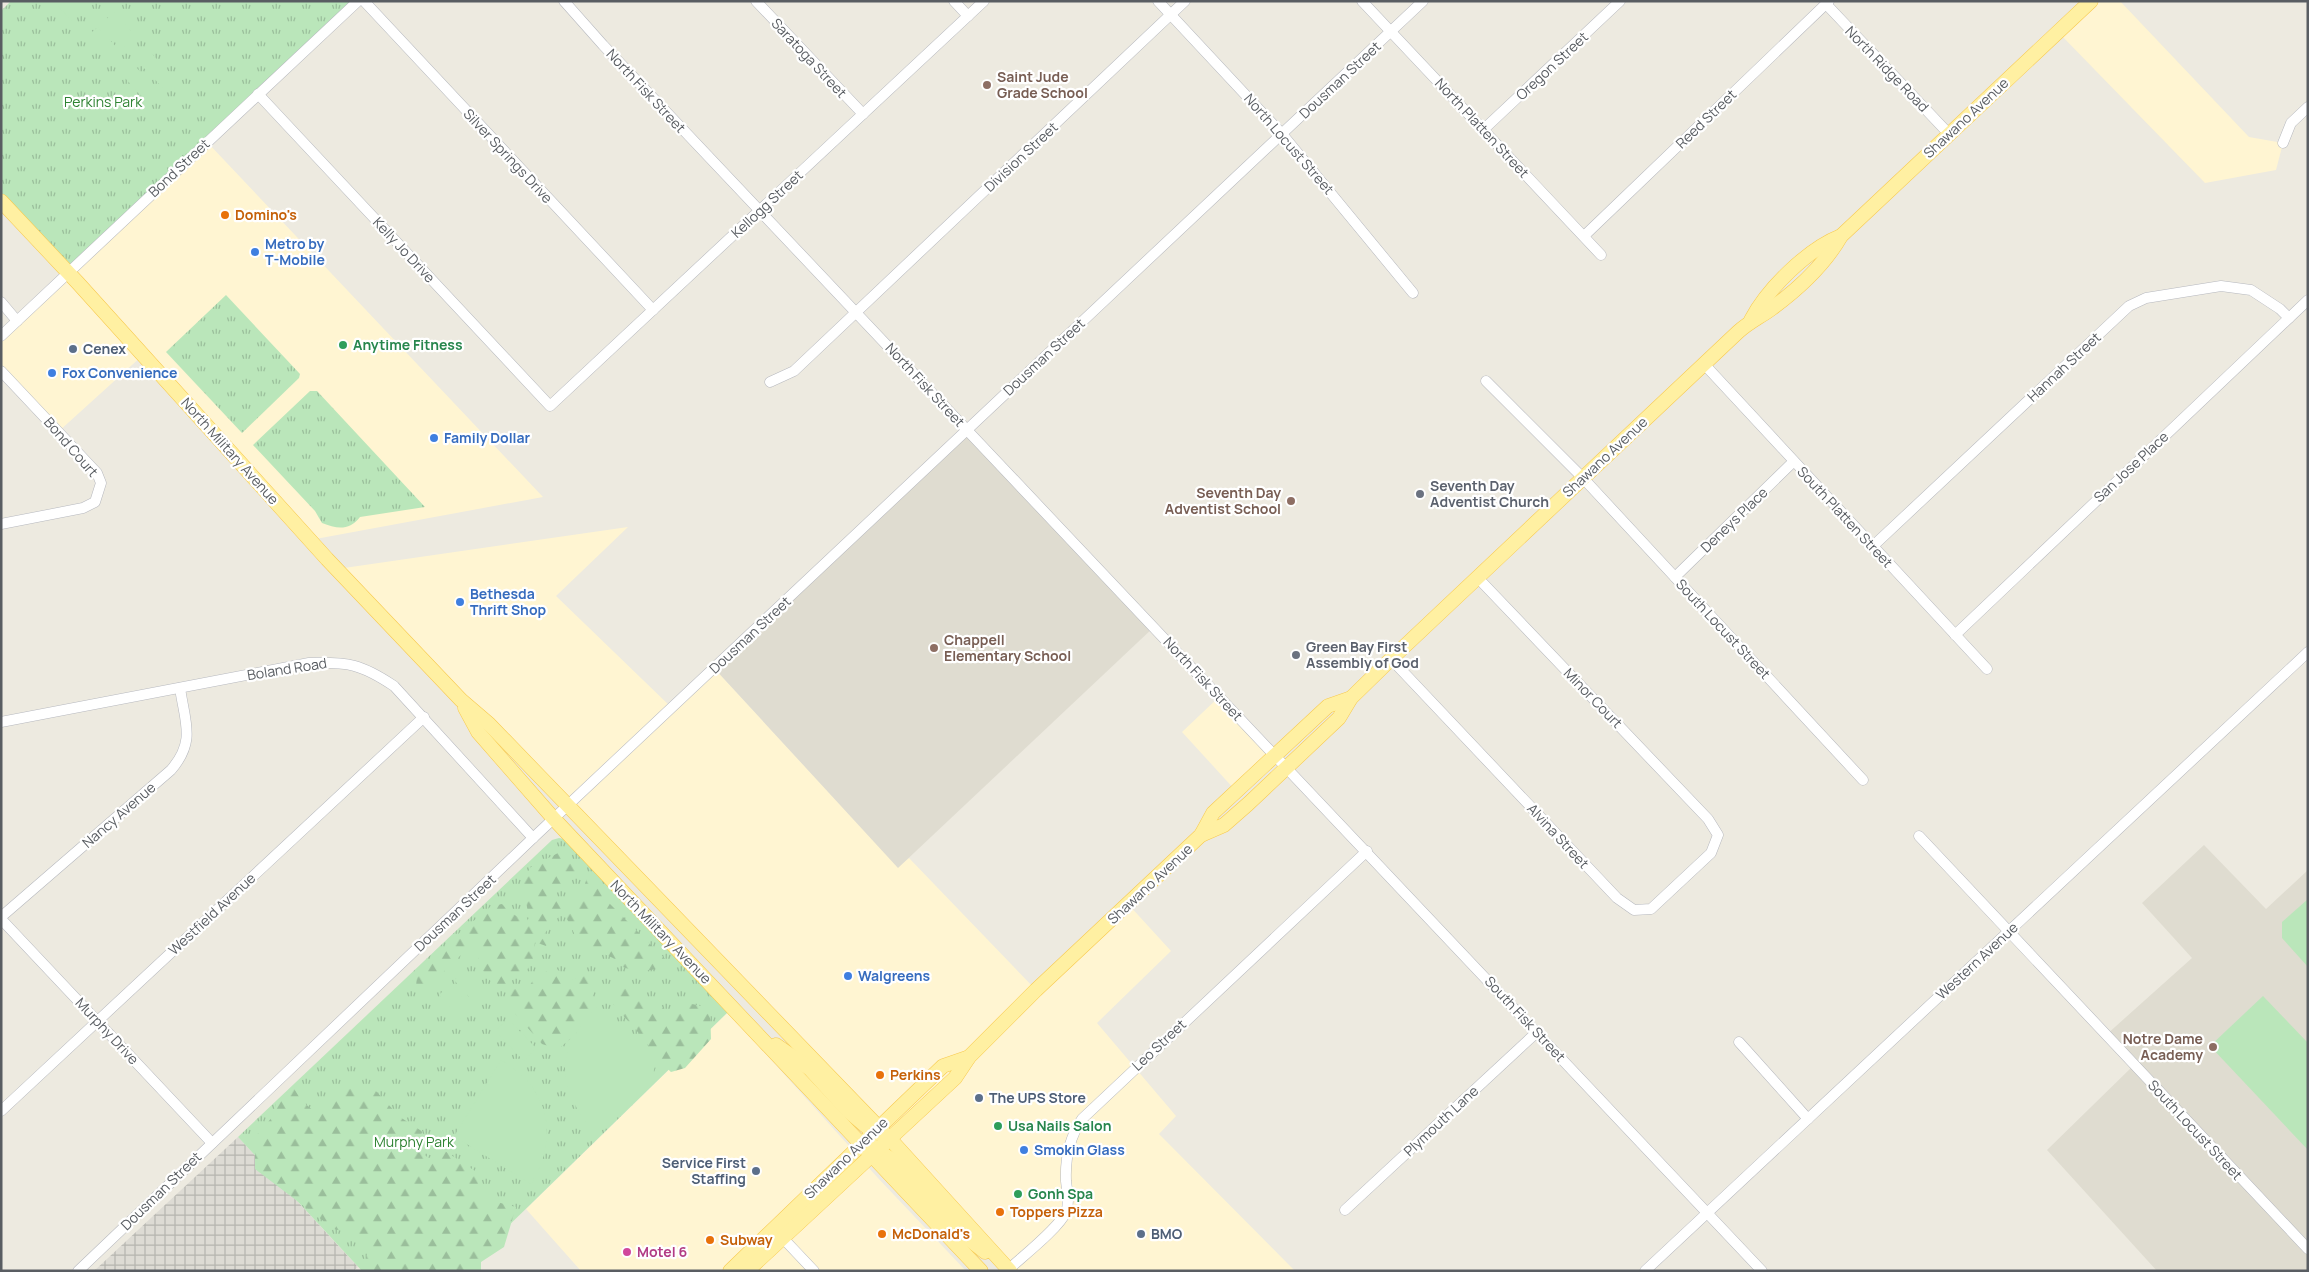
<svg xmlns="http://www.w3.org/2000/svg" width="2309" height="1272" font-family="Manrope,sans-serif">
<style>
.commercial{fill:#fff5d2}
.industrial{fill:url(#industrial-grid)}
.education{fill:#dfdcd0}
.grass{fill:url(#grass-tufts)}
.forest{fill:url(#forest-firs)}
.pitch{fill:#bae6ba}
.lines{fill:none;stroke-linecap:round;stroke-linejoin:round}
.minor-casing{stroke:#b6b8be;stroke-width:11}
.major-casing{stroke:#f8c94d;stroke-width:15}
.minor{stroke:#fff;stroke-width:10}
.major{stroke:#fff0a2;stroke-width:14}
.education-dot{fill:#8d6e63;stroke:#fff;stroke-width:2}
.food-dot{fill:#e8710a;stroke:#fff;stroke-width:2}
.shop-dot{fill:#3f7fe0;stroke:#fff;stroke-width:2}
.leisure-dot{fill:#2e9e5b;stroke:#fff;stroke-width:2}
.service-dot{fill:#5c6f8a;stroke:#fff;stroke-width:2}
.worship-dot{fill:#6b7280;stroke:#fff;stroke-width:2}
.hotel-dot{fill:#d1479c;stroke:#fff;stroke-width:2}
.labels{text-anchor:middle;stroke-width:4.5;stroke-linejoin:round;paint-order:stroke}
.street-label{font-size:14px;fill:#595d62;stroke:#fff}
.education-label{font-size:14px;font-weight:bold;fill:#785e54;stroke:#fff;text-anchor:start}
.park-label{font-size:14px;fill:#2f8333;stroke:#fff}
.food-label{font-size:14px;font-weight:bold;fill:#c56008;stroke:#fff;text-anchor:start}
.shop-label{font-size:14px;font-weight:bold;fill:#366cbe;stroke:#fff;text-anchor:start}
.leisure-label{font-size:14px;font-weight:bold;fill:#27864d;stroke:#fff;text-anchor:start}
.service-label{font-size:14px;font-weight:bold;fill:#4e5e75;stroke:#fff;text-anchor:start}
.worship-label{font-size:14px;font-weight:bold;fill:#5b616d;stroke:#fff;text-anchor:start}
.hotel-label{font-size:14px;font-weight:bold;fill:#b23c85;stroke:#fff;text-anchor:start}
</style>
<defs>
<pattern id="industrial-grid" width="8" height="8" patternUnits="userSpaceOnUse" patternTransform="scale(1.25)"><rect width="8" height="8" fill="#dddbd4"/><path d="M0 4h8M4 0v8" fill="none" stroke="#b6b5af"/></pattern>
<pattern id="grass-tufts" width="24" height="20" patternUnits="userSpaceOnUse" patternTransform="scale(1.25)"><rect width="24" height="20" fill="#bae6ba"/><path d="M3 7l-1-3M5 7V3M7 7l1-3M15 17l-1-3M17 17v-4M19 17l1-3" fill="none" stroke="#9abe9b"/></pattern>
<pattern id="forest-firs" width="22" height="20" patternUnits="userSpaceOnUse" patternTransform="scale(1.25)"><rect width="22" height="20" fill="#bae6ba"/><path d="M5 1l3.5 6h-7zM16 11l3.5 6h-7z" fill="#9abe9b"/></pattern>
</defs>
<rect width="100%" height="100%" fill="#edeae0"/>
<g class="commercial">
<polygon points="2091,1 2120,1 2249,137 2283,143 2276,170 2205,183 2058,32"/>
<polygon points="207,142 543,497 310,540 143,355 58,432 1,371 1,336"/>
<polygon points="628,527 556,596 672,708 714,668 898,867 909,858 1036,990 1128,904 1171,951 1097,1023 1176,1116 1159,1134 1295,1271 1010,1271 337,569"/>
<polygon points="1220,696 1275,755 1236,791 1182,732"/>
<polygon points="728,1012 878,1178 966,1271 581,1271 526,1209"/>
</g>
<polygon class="industrial" points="238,1137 358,1267 353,1271 94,1271"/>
<g class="education">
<polygon points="967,430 1154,627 898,868 714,668"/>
<polygon points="2204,845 2266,909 2308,870 2308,1271 2157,1271 2047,1150 2134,1065 2106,1035 2192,958 2142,903"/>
</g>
<g class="grass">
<polygon points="11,1 357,1 68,271 1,201 1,11"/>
<polygon points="226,295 300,374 299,378 242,433 166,352"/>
<path d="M310,391h7l108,116 -65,10c-11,14 -23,12 -38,6l-7,-12 -62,-66z"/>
<polygon points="559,838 564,839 728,1012 462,1271 362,1271 238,1137 552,840"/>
</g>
<g class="forest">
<path d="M558,853l14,6 8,13c-8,10 -23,13 -35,17l10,8 8,14 -1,-8h9l9,-5 7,-20 8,4 9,16 63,63 -10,8 -20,3 -14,-5 -10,-9 -34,-15 -15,-30 -3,1 -17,20 6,7 -4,5 -11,-4 -2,17 -6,11c-12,4 -16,15 -28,20 -13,-14 -23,-24 -21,-42l-16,6 -32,31 -14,2 1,-12 36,-34 11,-14 17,-11 10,-10 11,-2 8,8 16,10 3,-4 -7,-38 9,-13z"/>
<path d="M554,967l17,13c10,-4 15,-7 23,1l-2,34 -18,21 -16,13 -16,-5 -38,-43 9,-12 13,1 9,-12z"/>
<polygon points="631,986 665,1010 679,1010 692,1004 710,1008 711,1039 685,1068 671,1072 656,1058 644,1039 613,1004 614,987"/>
<polygon points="353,1085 373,1088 400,1117 423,1132 410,1146 429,1158 445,1151 475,1171 482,1198 516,1207 504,1247 481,1262 481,1271 370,1271 366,1259 370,1238 334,1229 255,1169 255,1137 274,1115 276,1102 293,1087 301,1100 317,1114"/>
</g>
<g class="pitch">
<polygon points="53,1 74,1 83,10 72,21"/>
<polygon points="114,12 136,36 125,47 102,23"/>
<polygon points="98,27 120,51 109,61 86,37"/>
<polygon points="151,53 174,77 163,88 140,64"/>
<polygon points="136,67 159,92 147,102 125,78"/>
<polygon points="2308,899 2308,967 2282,938 2282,922"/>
<polygon points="465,970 488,994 476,1005 454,980"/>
<polygon points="450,984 472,1008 461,1019 439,995"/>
<polygon points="2263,996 2308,1043 2308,1150 2210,1046"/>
<path d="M597,1007l8,5 50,54 -2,8 -60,58c-37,-48 -39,-81 4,-125z"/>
<polygon points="508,1019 536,1048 524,1061 495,1031"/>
<path d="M501,1060c48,27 59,77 30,124l-74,-46 -1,-5z"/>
</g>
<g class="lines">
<defs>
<g id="minor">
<polyline points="364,1 653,310"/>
<polyline points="564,1 603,45 1762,1271"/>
<polyline points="756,1 863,114"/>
<polyline points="954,1 968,16"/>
<polyline points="1158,1 1282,134 1413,293"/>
<polyline points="1362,1 1601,255"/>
<polyline points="1826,4 1949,134"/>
<polyline points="258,94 550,406 984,1"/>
<polyline points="1483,130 1620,1"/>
<polyline points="2283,143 2291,123 2308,107"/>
<polyline points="1584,236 1829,1"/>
<polyline points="1,302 17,321"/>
<polyline points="1,336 358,1"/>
<polyline points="1704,364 1987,669"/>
<polyline points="1,371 97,473 101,483 95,502 83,508 1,524"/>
<polyline points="1486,381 1583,478 1863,780"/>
<polyline points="770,382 794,371 1185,1"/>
<polyline points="1872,547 2129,306 2146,298 2221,286 2251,290 2280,309 2289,318"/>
<polyline points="1675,577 1793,462"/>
<polyline points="1955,635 2308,300"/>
<polyline points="1391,659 1617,898 1634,910 1651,909 1711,853 1718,835 1708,819 1477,577"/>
<path d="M1,722l308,-59c40,-1 52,1 85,23l139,152"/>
<polyline points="1919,836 2308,1249"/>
<path d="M1,917l170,-147c25,-29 14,-47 9,-82"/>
<polyline points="1,919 212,1143"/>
<polyline points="1739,1042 1808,1119"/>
<polyline points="1,1111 424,717"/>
<polyline points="1345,1210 1537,1032"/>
<polyline points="779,1234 814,1271"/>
<path d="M1009,1269c14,-13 50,-41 57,-57 4,-10 1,-21 0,-31 -1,-23 3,-43 16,-62l285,-268"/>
<polyline points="78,1271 533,838 1423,1"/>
<polyline points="1645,1271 2308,652"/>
</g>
<g id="major">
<polyline points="1,201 78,283 327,559 461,700 489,724 890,1139 1010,1271"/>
<path d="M1751,320c17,-32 57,-71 90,-84"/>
<polyline points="465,708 478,732 554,819 981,1271"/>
<path d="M1201,835l23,-10 24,-21 91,-86 12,-20 40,-39 347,-327c11,-10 22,-15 33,-23 26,-19 54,-45 70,-73l250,-235"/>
<polyline points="776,1045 810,1069 848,1111 875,1134"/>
<polyline points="872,1146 892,1160 956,1229 985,1252"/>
<polyline points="730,1271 943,1066 969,1057"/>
<polyline points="747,1271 955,1078 969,1057 1036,990 1201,835 1213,813 1328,706 1351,698"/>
</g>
</defs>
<use href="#minor" class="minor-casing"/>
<use href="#major" class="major-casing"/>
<use href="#minor" class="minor"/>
<use href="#major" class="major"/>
</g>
<g class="education-dot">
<circle cx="987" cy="85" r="5"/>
<circle cx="1291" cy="501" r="5"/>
<circle cx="934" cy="648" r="5"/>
<circle cx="2213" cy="1047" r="5"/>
</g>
<g class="food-dot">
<circle cx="225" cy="215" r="5"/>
<circle cx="880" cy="1075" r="5"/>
<circle cx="1000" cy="1212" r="5"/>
<circle cx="882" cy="1234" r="5"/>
<circle cx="710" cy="1240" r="5"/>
</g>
<g class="shop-dot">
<circle cx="255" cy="252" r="5"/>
<circle cx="52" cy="373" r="5"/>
<circle cx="434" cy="438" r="5"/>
<circle cx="460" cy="602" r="5"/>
<circle cx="848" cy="976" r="5"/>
<circle cx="1024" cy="1150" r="5"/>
</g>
<g class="leisure-dot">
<circle cx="343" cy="345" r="5"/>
<circle cx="998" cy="1126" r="5"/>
<circle cx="1018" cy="1194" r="5"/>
</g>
<g class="service-dot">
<circle cx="73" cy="349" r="5"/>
<circle cx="979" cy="1098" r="5"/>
<circle cx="756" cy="1171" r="5"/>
<circle cx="1141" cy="1234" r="5"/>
</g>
<g class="worship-dot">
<circle cx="1420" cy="494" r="5"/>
<circle cx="1296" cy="655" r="5"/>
</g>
<circle class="hotel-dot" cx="627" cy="1252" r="5"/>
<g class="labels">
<g class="street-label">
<text transform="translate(809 58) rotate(47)" y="5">Saratoga Street</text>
<text transform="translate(1552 66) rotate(-43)" y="5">Oregon Street</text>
<text transform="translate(1887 69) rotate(46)" y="5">North Ridge Road</text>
<text transform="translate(1340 80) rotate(-43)" y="5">Dousman Street</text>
<text transform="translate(646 91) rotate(47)" y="5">North Fisk Street</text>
<text transform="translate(1966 118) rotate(-43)" y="5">Shawano Avenue</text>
<text transform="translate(1706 119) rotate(-44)" y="5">Reed Street</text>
<text transform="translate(1482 128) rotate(47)" y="5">North Platten Street</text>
<text transform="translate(1289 144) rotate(49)" y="5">North Locust Street</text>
<text transform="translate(508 156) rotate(47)" y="5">Silver Springs Drive</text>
<text transform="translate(1021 157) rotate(-43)" y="5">Division Street</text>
<text transform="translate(179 168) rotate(-43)" y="5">Bond Street</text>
<text transform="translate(767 204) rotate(-43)" y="5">Kellogg Street</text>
<text transform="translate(404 250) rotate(47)" y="5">Kelly Jo Drive</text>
<text transform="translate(1044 357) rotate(-43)" y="5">Dousman Street</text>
<text transform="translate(2064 367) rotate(-43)" y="5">Hannah Street</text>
<text transform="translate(925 385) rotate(47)" y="5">North Fisk Street</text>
<text transform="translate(71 447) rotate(49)" y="5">Bond Court</text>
<text transform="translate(230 451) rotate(48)" y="5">North Military Avenue</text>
<text transform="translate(1605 457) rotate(-43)" y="5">Shawano Avenue</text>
<text transform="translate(2131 467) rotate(-43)" y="5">San Jose Place</text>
<text transform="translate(1845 517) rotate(47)" y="5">South Platten Street</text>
<text transform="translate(1734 520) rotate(-44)" y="5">Deneys Place</text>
<text transform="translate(1723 629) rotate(47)" y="5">South Locust Street</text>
<text transform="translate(750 635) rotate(-43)" y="5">Dousman Street</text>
<text transform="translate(287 669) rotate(-9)" y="5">Boland Road</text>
<text transform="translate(1203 679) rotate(47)" y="5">North Fisk Street</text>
<text transform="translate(1593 698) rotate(46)" y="5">Minor Court</text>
<text transform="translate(119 815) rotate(-41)" y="5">Nancy Avenue</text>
<text transform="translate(1558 836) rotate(47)" y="5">Alvina Street</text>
<text transform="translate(1150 884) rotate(-43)" y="5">Shawano Avenue</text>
<text transform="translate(455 913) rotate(-43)" y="5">Dousman Street</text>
<text transform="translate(212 914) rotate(-43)" y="5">Westfield Avenue</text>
<text transform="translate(661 932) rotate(46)" y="5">North Military Avenue</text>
<text transform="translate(1977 961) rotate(-43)" y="5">Western Avenue</text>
<text transform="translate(1525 1019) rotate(47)" y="5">South Fisk Street</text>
<text transform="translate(107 1031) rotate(47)" y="5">Murphy Drive</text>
<text transform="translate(1159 1045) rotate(-43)" y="5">Leo Street</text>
<text transform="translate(1441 1121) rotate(-43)" y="5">Plymouth Lane</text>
<text transform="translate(2195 1130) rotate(47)" y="5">South Locust Street</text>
<text transform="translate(846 1158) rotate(-44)" y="5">Shawano Avenue</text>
<text transform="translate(161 1191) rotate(-44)" y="5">Dousman Street</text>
</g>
<g class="education-label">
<text x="997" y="82">Saint Jude<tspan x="997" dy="16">Grade School</tspan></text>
<text x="1281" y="498" text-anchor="end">Seventh Day<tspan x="1281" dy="16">Adventist School</tspan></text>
<text x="944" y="645">Chappell<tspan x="944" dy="16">Elementary School</tspan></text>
<text x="2203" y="1044" text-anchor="end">Notre Dame<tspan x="2203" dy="16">Academy</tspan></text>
</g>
<g class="park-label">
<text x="103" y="107">Perkins Park</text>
<text x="414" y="1147">Murphy Park</text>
</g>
<g class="food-label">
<text x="235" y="220">Domino's</text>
<text x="890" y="1080">Perkins</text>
<text x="1010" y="1217">Toppers Pizza</text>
<text x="892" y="1239">McDonald's</text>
<text x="720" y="1245">Subway</text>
</g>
<g class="shop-label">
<text x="265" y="249">Metro by<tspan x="265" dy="16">T-Mobile</tspan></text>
<text x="62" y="378">Fox Convenience</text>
<text x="444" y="443">Family Dollar</text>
<text x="470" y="599">Bethesda<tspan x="470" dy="16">Thrift Shop</tspan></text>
<text x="858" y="981">Walgreens</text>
<text x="1034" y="1155">Smokin Glass</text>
</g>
<g class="leisure-label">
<text x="353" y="350">Anytime Fitness</text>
<text x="1008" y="1131">Usa Nails Salon</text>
<text x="1028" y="1199">Gonh Spa</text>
</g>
<g class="service-label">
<text x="83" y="354">Cenex</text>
<text x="989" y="1103">The UPS Store</text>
<text x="746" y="1168" text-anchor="end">Service First<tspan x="746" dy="16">Staffing</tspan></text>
<text x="1151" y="1239">BMO</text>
</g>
<g class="worship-label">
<text x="1430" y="491">Seventh Day<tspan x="1430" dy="16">Adventist Church</tspan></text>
<text x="1306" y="652">Green Bay First<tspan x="1306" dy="16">Assembly of God</tspan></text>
</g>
<g class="hotel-label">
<text x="637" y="1257">Motel 6</text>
</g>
</g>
<rect width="2309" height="1272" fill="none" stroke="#595d62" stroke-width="5"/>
</svg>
